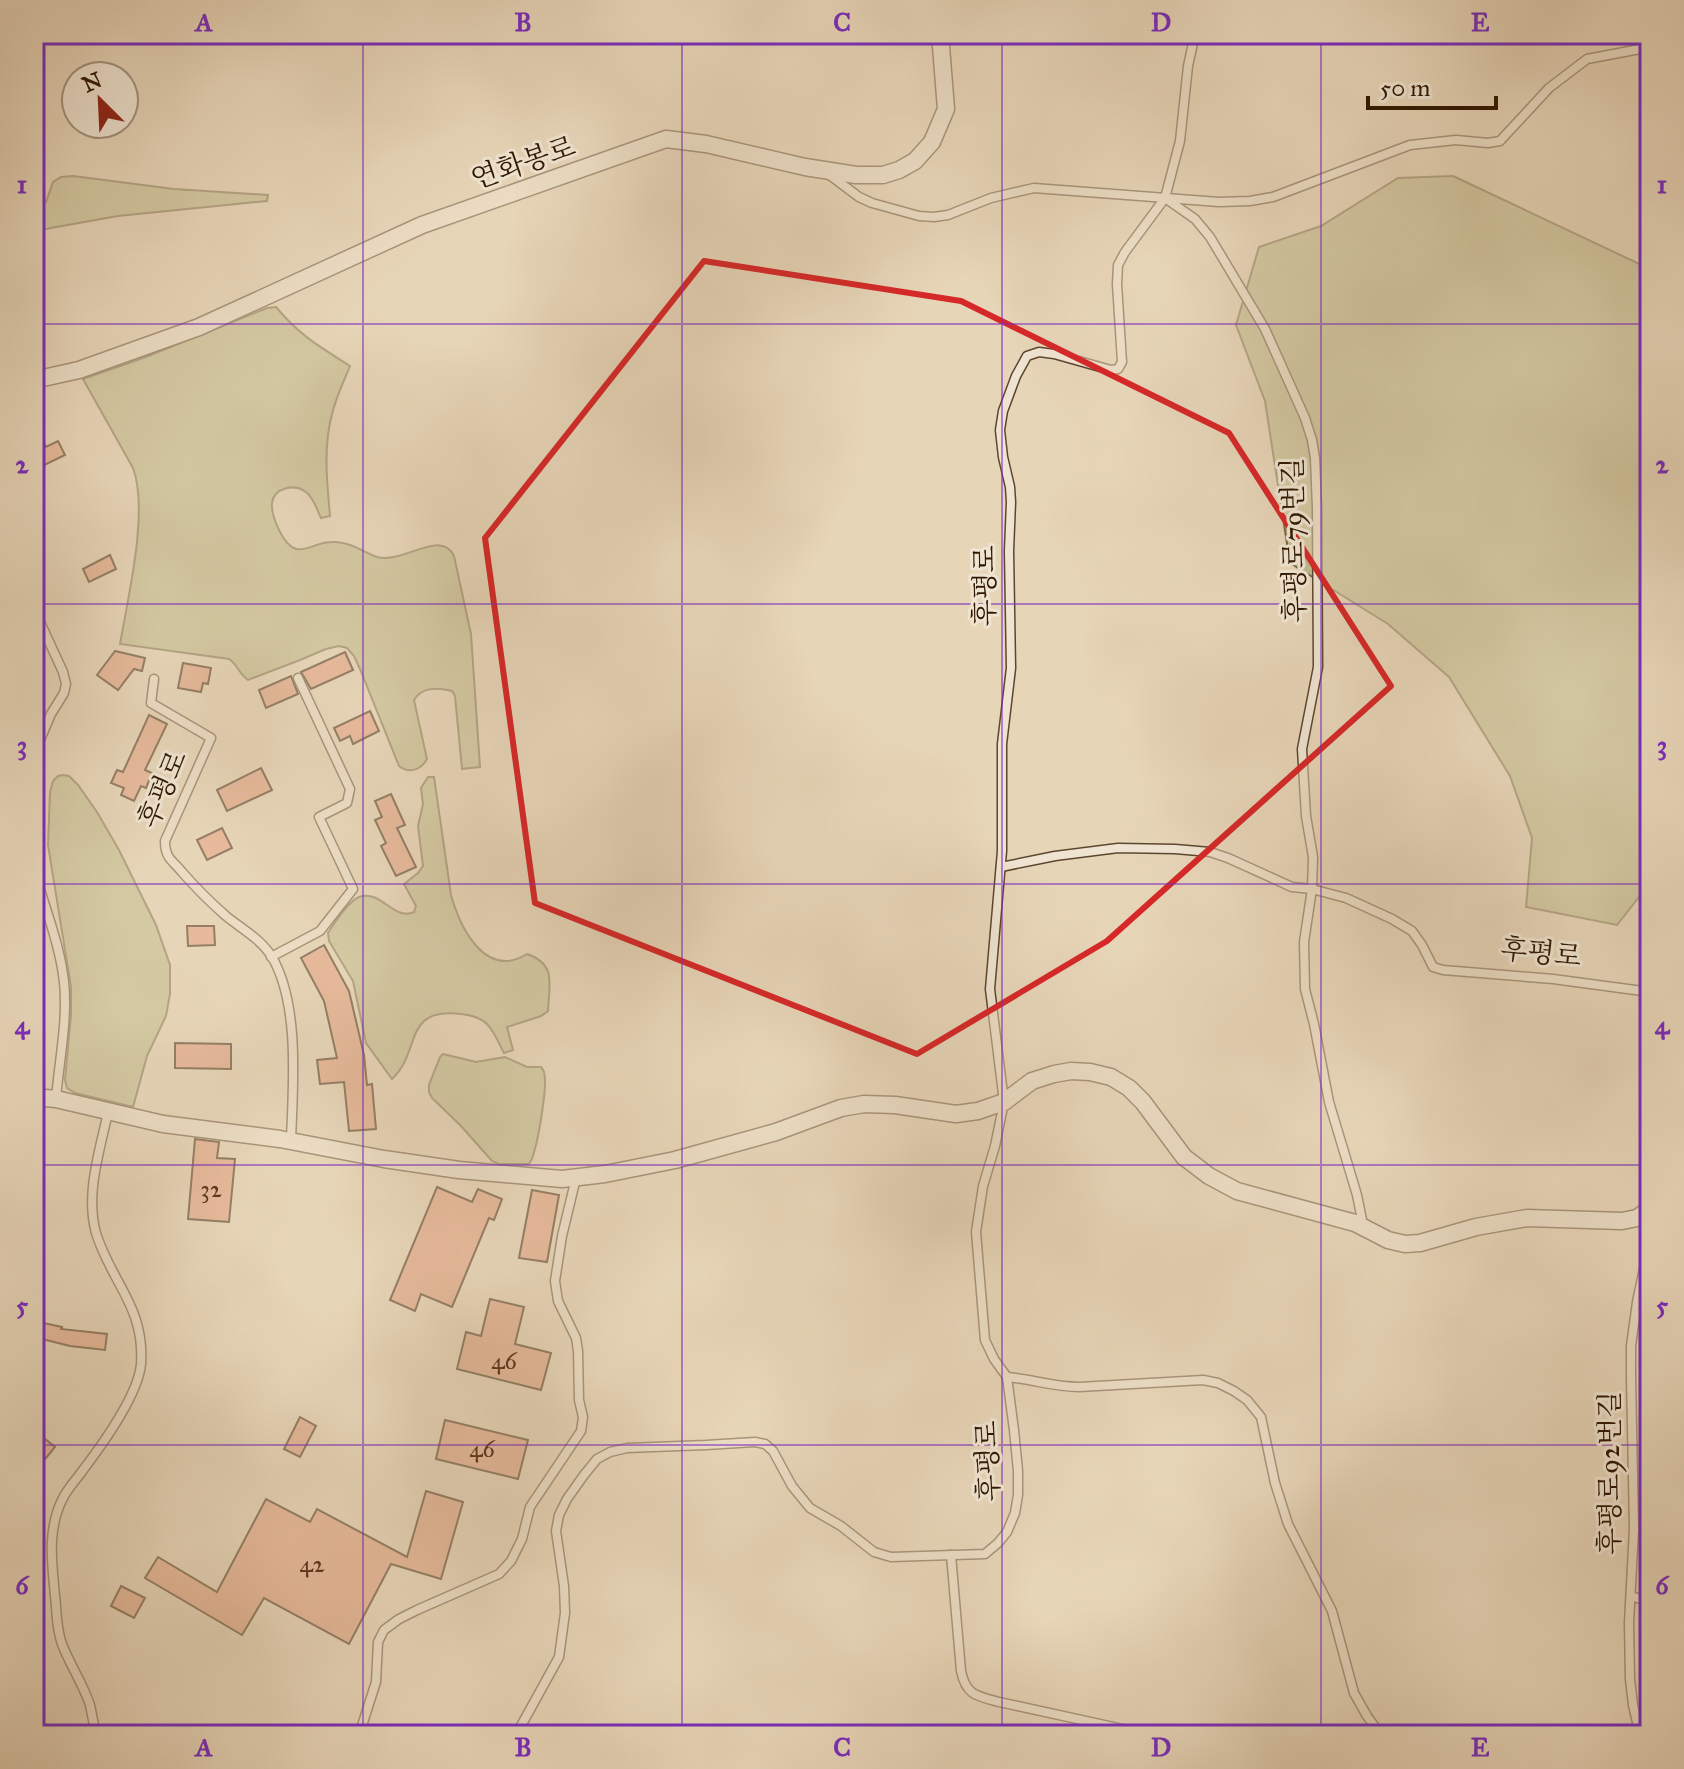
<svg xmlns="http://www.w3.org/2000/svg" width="1684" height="1769" font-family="'IM FELL Great Primer','Noto Serif KR',serif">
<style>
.green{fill:#bcbb8a;stroke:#766946;stroke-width:2}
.building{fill:#e49978;stroke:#2f1701;stroke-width:2}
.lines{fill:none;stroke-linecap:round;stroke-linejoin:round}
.service-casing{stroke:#5d462f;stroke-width:11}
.minor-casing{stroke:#5d462f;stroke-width:19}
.service{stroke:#efe4d1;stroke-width:8}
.minor{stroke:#efe4d1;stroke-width:16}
.marked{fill:none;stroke:#d62828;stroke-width:6;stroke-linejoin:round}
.grid{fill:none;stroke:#7b2cbf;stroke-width:2;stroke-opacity:0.55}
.labels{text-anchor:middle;stroke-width:6;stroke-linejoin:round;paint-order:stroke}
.number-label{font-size:24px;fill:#5c381f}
.street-label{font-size:28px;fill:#2f1701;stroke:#efe4d1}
.neatline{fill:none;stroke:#7b2cbf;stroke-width:3}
.grid-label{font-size:26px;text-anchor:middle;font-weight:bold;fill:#7b2cbf}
</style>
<rect width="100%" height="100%" fill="#e7d5b8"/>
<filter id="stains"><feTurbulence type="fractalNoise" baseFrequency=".0025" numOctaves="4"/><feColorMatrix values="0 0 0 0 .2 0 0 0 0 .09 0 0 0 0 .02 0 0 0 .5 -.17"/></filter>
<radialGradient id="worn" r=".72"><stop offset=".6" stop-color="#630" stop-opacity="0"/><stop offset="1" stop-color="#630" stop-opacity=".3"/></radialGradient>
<g class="green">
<polygon points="73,176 174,189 268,195 267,201 118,216 34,231 34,208 46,202 53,182 61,177"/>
<polygon points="1453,176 1650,269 1650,880 1646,888 1617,925 1526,907 1532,838 1510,776 1449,677 1388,624 1290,563 1265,401 1236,325 1259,247 1321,226 1398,178"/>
<path d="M276,307c23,28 44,40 74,59 -6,15 -14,31 -18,48 -9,34 -5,68 -2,102l-9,2c-4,-8 -7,-20 -15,-26 -12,-9 -32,-4 -34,11 -1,9 4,21 8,29 19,36 31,4 63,11 12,2 22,10 34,14 27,7 64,-29 77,-1l17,78 9,133 -18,2 -7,-73 -3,-5c-14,-3 -30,-5 -38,9l13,59c-6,11 -18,15 -28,7l-39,-97 -6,-13 -7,-8 -8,-2 -13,3 -26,11 -52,20c-9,-6 -10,-15 -19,-21l-109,-15c8,-47 29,-133 13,-176l-50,-89 63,-22 121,-49z"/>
<polygon points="63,775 69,776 78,785 97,812 119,850 156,925 170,965 170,994 166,1016 147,1056 133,1107 75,1093 67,1088 65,1080 71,1015 71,987 48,845 50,792 53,781 58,776"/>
<path d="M428,777h6l17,118c9,32 34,85 76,59 30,10 22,30 21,57l-7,5 -34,11 6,23 -9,3c-12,-23 -14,-36 -43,-39 -59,-7 -39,37 -69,65l-26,-36 -13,-62 -24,-40 -1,-8c7,-11 22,-35 34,-37 20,-4 33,25 52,16l2,-6 -12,-22 14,-11 5,-7 -5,-40 5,-22 -2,-16z"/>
<path d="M443,1054l33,8 29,-5 22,10h14c1,1 2,3 3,5 4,13 -7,82 -15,92h-30l-7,-3 -31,-35 -29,-28 -3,-6v-7l11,-28z"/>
</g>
<g class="building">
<polygon points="34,423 46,447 58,441 65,455 34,470"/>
<polygon points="110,555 116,569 89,582 83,569"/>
<polygon points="115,651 145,658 142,671 134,669 118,690 97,675"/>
<polygon points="345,652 353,670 311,689 301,672"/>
<polygon points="183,663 211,668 208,684 203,683 201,692 178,688"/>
<polygon points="291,676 298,694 266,708 259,690"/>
<polygon points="370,711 379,731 353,744 350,736 340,741 334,728"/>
<polygon points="149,715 167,724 145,770 152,773 146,788 141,786 134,801 121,795 124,788 111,783 117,770 123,772"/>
<polygon points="261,768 272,790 227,811 217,790"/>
<polygon points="391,794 405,825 397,828 416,867 396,876 381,846 386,843 375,820 382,817 375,801"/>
<polygon points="222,828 232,848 207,860 197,840"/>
<polygon points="187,926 214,926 215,945 188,946"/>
<polygon points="324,945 349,991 364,1055 367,1085 372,1084 376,1129 349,1131 344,1082 320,1084 317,1060 337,1058 324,1001 301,958"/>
<polygon points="175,1043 231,1044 231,1069 175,1068"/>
<polygon points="195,1139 219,1142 217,1158 235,1159 229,1222 188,1219"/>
<polygon points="437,1187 472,1202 478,1189 502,1199 494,1220 489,1218 452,1307 421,1294 415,1311 390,1300"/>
<polygon points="532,1190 559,1195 547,1262 519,1258"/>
<polygon points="490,1299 524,1307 515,1344 551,1353 541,1390 457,1369 466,1332 481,1336"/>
<polygon points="34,1321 62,1327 61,1329 107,1334 105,1350 70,1346 34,1337"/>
<polygon points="300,1417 316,1426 300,1457 284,1449"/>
<polygon points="445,1420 528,1440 518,1479 436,1459"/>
<polygon points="34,1430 55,1447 34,1473"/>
<polygon points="426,1491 463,1502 441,1579 391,1564 349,1644 264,1598 242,1635 145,1578 158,1557 217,1592 266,1499 310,1522 317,1509 407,1557"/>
<polygon points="121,1586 145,1598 134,1618 111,1606"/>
</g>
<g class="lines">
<defs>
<g id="service">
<polyline points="827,173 859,197 872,203 919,216 934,217 948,215 991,198 1034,188 1219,202 1250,201 1273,197 1410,145 1456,140 1488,143 1500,141 1549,88 1587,59 1640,49 1650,50"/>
<polyline points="1165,198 1195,219 1210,237 1222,257 1265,329 1305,418 1312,440 1315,458 1317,508 1318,667 1302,749 1306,816 1313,857 1312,889 1304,942 1305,989 1314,1024 1329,1102 1357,1195 1363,1225"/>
<polyline points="34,609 63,672 66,684 64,693 51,714 39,742 34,785"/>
<path d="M154,679l-3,24 60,35 -46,103c0,17 7,19 17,31 14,16 28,30 44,44 16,13 35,23 46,41 28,48 21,129 19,183"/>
<polyline points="1001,867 1055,856 1118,848 1175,849 1210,852 1228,858 1292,887 1312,889 1346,898 1392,919 1412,931 1422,945 1433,967 1443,970 1553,979 1650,992"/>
<path d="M34,869c10,37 26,75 30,113 4,38 -5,79 -8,117"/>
<polyline points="271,957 320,931 353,889 319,817 347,803 350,789 298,678"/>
<path d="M1007,1377c24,2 47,10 72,10l124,-7 15,3 16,8 13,9 14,17 14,66 13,41 44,87 22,82 13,23 14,19"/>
<path d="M951,1555l10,116c5,24 15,25 38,31l151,33"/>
<polyline points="1631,1596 1650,1602"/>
<polyline points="34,1733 65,1735"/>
<path d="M96,1735c-2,-10 -4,-20 -6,-30 -7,-21 -20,-40 -28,-61 -6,-16 -5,-32 -7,-48 -3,-33 -8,-65 7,-96 5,-11 14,-20 21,-30 19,-25 55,-74 58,-106 4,-57 -30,-82 -45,-131 -11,-39 4,-83 12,-121"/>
<polyline points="359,1735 376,1682 378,1642 384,1630 399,1619 417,1610 499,1574 511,1561 522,1539 530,1507 581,1431 583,1417 579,1400 578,1351 576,1338 558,1301 555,1281 562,1236 576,1178"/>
<polyline points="516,1735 559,1657 565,1613 564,1586 556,1531 559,1515 567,1499 584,1475 597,1459 610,1452 627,1448 706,1445 755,1442 765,1444 773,1451 792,1486 810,1508 841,1526 874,1552 891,1557 985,1554 998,1543 1007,1532 1015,1513 1018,1495 1018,1471 1014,1430 1007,1377 994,1359 985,1340 976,1232 983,1186 995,1146 1004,1102 990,989 1002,851 1002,744 1011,668 1009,551 1011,502 1010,487 1003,457 1000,430 1003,411 1016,376 1027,356 1039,352 1054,354 1111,370 1118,369 1122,362 1117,284 1118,265 1125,252 1165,198 1180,141 1188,66 1195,34"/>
<polyline points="1640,1735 1633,1705 1630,1679 1629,1623 1634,1529 1631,1377 1631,1346 1637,1302 1649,1245 1647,1212"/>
</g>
<g id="minor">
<polyline points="34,380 79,370 199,327 422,225 666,139 706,144 805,167 856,175 883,175 899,170 915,161 932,142 946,109 940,34"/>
<polyline points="34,1097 56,1099 163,1124 280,1139 384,1159 459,1170 562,1179 605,1174 675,1160 776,1132 841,1108 864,1104 895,1105 956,1114 978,1111 1004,1102 1032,1081 1054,1074 1071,1071 1090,1072 1111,1077 1129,1088 1143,1102 1184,1157 1209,1176 1237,1191 1355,1223 1388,1240 1405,1244 1420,1243 1476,1227 1527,1218 1622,1221 1637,1218 1647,1211 1650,1206"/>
</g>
</defs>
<use href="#service" class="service-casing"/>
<use href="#minor" class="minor-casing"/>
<use href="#service" class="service"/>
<use href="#minor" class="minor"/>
</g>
<path d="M0 0H1684V1769H0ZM704,261l257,40 268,132 162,253 -284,255 -190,113 -382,-151 -50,-365z" fill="#e7d5b8" fill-opacity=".55" fill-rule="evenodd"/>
<path class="marked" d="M704,261l257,40 268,132 162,253 -284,255 -190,113 -382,-151 -50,-365z"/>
<path class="grid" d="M363,34v1701M682,34v1701M1002,34v1701M1321,34v1701M34,324h1616M34,604h1616M34,884h1616M34,1165h1616M34,1445h1616"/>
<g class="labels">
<g class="number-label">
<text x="211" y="1197">32</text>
<text x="504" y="1369">46</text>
<text x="482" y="1457">46</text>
<text x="312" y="1572">42</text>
</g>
<g class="street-label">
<text transform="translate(523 162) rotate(-19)" y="10">연화봉로</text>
<text transform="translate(1293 540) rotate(-91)" y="10">후평로79번길</text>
<text transform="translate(984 586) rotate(-90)" y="10">후평로</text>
<text transform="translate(162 789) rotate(-67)" y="10">후평로</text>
<text transform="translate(1541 952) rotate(6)" y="10">후평로</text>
<text transform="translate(987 1461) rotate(-92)" y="10">후평로</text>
<text transform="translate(1609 1473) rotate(-90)" y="10">후평로92번길</text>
</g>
</g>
<rect width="1684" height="1769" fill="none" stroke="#e7d5b8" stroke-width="88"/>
<g transform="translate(100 100) rotate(336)"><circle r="38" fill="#efe4d1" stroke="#a2927e" stroke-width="2"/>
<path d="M0-6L14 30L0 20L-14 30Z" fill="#8f2418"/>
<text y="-12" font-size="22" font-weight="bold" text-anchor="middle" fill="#2f1701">N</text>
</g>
<path d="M1368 96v12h128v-12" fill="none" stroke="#2f1701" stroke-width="4"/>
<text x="1380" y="96" font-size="24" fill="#2f1701" stroke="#efe4d1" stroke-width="6" paint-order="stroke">50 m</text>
<rect x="44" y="44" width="1596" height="1681" class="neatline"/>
<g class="grid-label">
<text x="204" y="31">A</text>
<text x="523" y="31">B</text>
<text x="842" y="31">C</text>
<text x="1161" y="31">D</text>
<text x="1480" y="31">E</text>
<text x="22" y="193">1</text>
<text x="1662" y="193">1</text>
<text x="22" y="473">2</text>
<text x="1662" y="473">2</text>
<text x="22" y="754">3</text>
<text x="1662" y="754">3</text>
<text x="22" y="1034">4</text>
<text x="1662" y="1034">4</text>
<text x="22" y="1314">5</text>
<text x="1662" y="1314">5</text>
<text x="22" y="1594">6</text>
<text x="1662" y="1594">6</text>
<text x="204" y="1756">A</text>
<text x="523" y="1756">B</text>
<text x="842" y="1756">C</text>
<text x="1161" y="1756">D</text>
<text x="1480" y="1756">E</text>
</g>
<rect width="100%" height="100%" filter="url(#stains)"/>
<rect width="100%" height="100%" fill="url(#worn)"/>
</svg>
